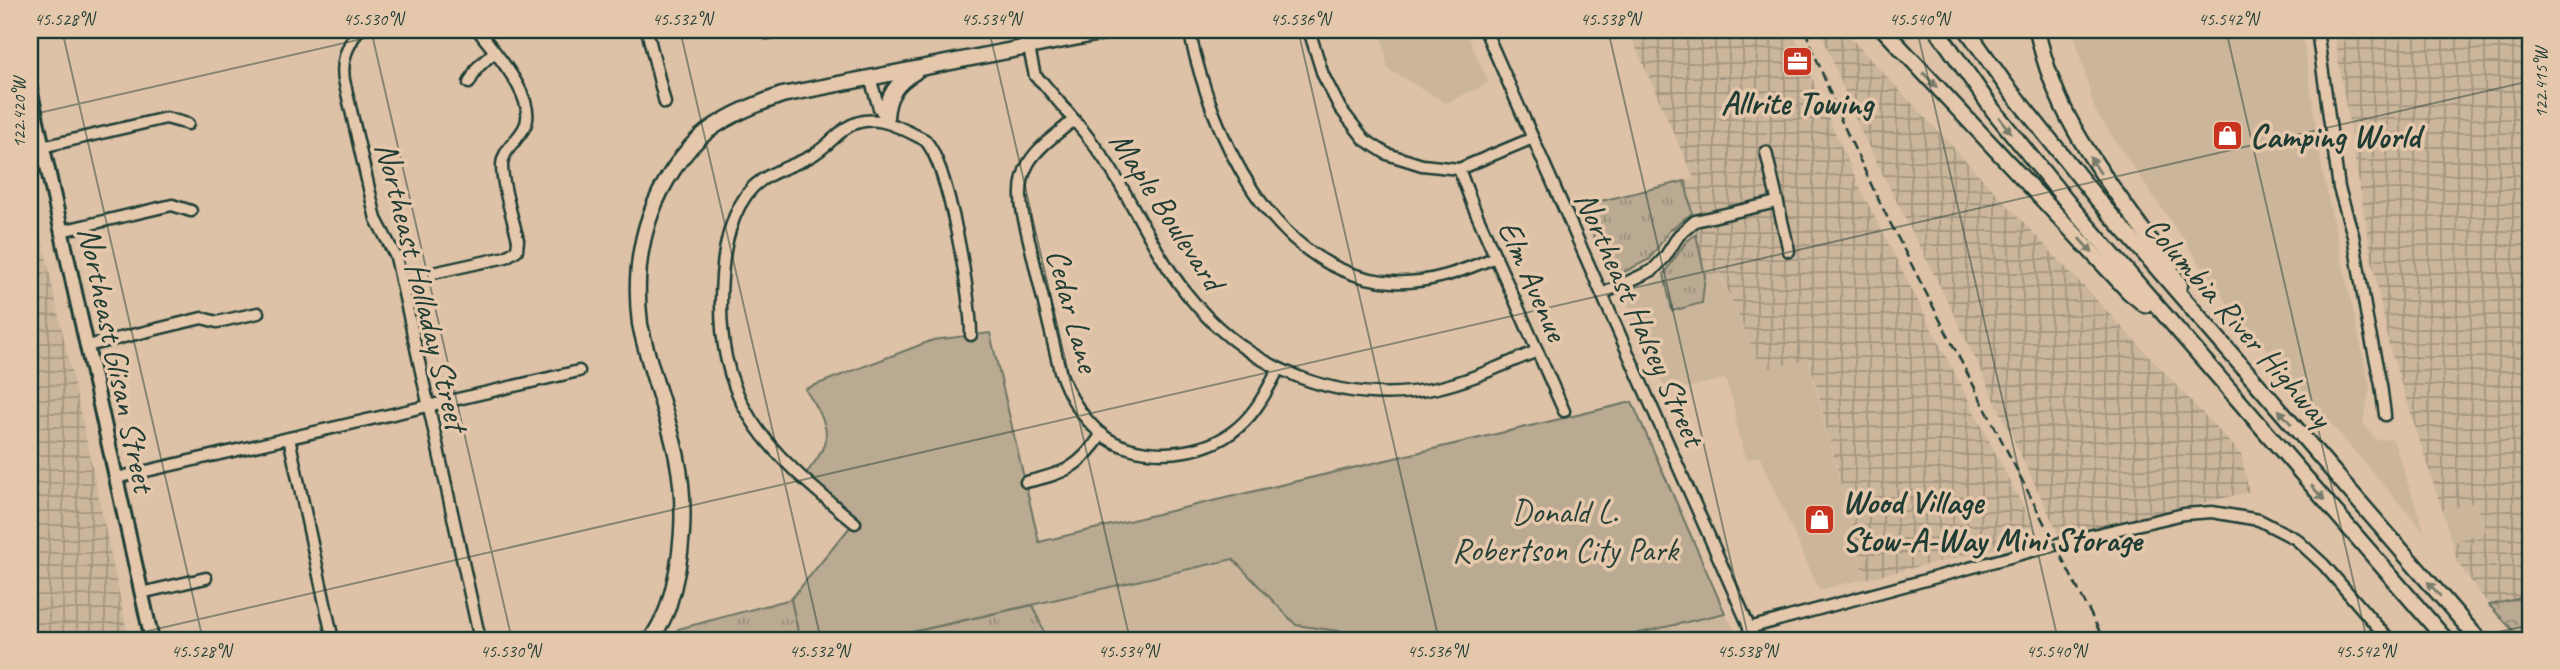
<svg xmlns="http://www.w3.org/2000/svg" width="2560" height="670" font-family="Caveat,sans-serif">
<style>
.built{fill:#cbb69c}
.industrial{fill:url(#industrial-grid)}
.grass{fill:url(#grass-tufts);stroke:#6c7463;stroke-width:2}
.forest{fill:url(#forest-crowns);stroke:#6c7463;stroke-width:2}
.park{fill:#baaa92;stroke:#6c7463;stroke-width:2}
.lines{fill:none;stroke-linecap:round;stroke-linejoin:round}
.minor-casing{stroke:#1f3d34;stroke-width:15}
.major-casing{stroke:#1f3d34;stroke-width:18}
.highway-casing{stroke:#1f3d34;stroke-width:19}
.minor{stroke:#e5c8ac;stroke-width:10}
.major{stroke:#e5c8ac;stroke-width:12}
.highway{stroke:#e5c8ac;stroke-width:14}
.rail{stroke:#1f3d34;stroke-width:2.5;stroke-dasharray:10 5;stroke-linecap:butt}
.oneway{fill:#787c6a}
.ticks{fill:none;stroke:#1f3d34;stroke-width:2;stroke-opacity:0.45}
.labels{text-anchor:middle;stroke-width:7;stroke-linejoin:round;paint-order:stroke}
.poi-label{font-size:33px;font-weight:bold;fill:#1f3d34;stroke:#e5c8ac;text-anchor:start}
.street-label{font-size:33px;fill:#1f3d34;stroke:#e5c8ac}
.park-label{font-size:33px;fill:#274239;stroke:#e5c8ac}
.neatline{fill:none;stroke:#1f3d34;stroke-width:2.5}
.ticks-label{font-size:18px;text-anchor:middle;fill:#1f3d34}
</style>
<defs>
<pattern id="industrial-grid" width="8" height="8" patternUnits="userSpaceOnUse" patternTransform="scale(1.75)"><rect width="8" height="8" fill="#cbb69c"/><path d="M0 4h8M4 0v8" fill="none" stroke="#a49580"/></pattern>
<pattern id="grass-tufts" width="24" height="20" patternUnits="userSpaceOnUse" patternTransform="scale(1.75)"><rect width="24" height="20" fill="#baaa92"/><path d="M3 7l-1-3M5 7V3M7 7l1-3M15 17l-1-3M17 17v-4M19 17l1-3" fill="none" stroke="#978c78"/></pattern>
<pattern id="forest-crowns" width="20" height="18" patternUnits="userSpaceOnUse" patternTransform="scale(1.75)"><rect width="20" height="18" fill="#baaa92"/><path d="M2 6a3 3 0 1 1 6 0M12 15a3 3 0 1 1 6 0" fill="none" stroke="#978c78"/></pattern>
</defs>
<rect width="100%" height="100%" fill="#ddc2a7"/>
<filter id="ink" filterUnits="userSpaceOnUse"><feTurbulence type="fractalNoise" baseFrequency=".0143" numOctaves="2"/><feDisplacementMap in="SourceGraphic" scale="14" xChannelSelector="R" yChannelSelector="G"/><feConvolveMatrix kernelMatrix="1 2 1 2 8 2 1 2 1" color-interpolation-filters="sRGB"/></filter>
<g filter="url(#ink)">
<g class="built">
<polygon points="1381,30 1465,30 1489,83 1446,103 1388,69"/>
<polygon points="2073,30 2302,30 2323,174 2370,387 2363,424 2377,440 2393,439 2425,533 2229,306 2095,111"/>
<polygon points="1719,273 1762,369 1808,359 1865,579 1819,590 1759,456 1747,460 1737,430 1733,402 1725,379 1667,392 1624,295 1653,282 1664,274 1672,311 1694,307 1702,303 1705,276"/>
<polygon points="2475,502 2486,530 2452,543 2442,510"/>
<polygon points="1233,559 1296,625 1359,634 1364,640 1049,640 1033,605"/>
<polygon points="1725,613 1734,629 1742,637 1742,640 1610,640"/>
</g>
<g class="industrial">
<polygon points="1628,30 1792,30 1831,124 1863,194 2039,538 1865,579 1809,359 1762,370 1720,273 1705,276 1685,181 1694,179"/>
<polygon points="1820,30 1843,30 2241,454 2249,492 2060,537 1948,302 1860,130"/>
<polygon points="2333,30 2530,30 2530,596 2489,605 2457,562 2452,543 2486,530 2475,502 2442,510 2389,346 2372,260"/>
<polygon points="30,184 92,466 129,640 30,640"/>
</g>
<g class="grass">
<polygon points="1685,181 1692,213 1669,231 1650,259 1616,276 1609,270 1580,206"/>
<polygon points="1696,234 1705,276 1702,303 1672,311 1664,274 1686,242"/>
<polygon points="791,599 800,640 673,640 678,629"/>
<polygon points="1033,605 1047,640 877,640"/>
</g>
<polygon class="forest" points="2530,596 2530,640 2522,640 2489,605"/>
<path class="park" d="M990,333l49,209 593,-140 93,211 -115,27h-246l-5,-6 -63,-9 -63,-66 -356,81h-77l-9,-41 64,-78 -51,-45c31,-37 27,-48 1,-87l128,-49z"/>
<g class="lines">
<defs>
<g id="minor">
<path d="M358,30c-11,18 -17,29 -14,50l32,139 20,38 84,383"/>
<polyline points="647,30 665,103"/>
<polyline points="766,30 768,33 784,30"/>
<path d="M1025,30l10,46 8,7c24,29 49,56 69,88 25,40 45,86 75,123 60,76 155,114 250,94 35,-8 68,-24 100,-37"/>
<path d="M1189,30c22,102 82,244 204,252 37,2 69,-11 103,-25"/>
<polyline points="1309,30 1323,75 1340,108 1365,140 1387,154 1422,165 1459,169 1533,138"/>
<polyline points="1485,30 1755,640"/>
<polyline points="2317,30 2339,188 2353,235 2368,324 2381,385 2385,415"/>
<polyline points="870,78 879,108 886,118"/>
<polyline points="469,83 477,68 494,52"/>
<path d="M1074,120c-36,29 -61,43 -51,95l37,156c8,24 21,45 40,62 33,28 97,25 131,0 23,-16 34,-39 47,-63"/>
<polyline points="42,147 166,118 188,124"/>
<polyline points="1766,152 1789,251"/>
<polyline points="1459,169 1473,206 1564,411"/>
<polyline points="61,231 172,205 191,211"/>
<path d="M401,280l105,-23 11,-7 1,-10c-5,-22 -16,-53 -16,-75 1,-15 15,-24 22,-37 16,-27 -30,-76 -46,-98"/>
<polyline points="1602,294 1653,270 1665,257 1679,235 1695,221 1777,202"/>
<polyline points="87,346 202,318 217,322 258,313"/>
<polyline points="289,438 333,640"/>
<polyline points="116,478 579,371"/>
<path d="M1026,482c39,-9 53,-14 76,-48"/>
<path d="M855,523c-92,-76 -142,-120 -133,-247 2,-30 10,-67 31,-89 18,-17 40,-20 60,-32 13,-8 22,-19 33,-27 27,-18 55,0 79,12 24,25 46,158 46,195"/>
<polyline points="141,593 206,578"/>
<polyline points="1749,628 2080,538 2184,514 2212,512 2259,520 2296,539 2324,565 2389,640"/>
</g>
<polyline id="major" points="30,89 152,640"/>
<g id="highway">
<polyline points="1884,30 2129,292 2145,305"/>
<polyline points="1937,30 1993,110 2073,209 2446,640"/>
<polyline points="1967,30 2005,84 2098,200 2479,640"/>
<path d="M2037,30c23,109 88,166 143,255"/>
<path d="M886,118c1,-22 10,-35 29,-46"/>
<path d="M651,640c6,-10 13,-21 17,-33 15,-47 19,-100 9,-149 -9,-45 -28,-89 -37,-134 -7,-56 2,-107 33,-154 10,-15 22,-30 36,-40 22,-16 48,-26 73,-35l333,-65"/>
</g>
</defs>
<use href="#minor" class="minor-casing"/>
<use href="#major" class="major-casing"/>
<use href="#highway" class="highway-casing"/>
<use href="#minor" class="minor"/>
<use href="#major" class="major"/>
<use href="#highway" class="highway"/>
<polyline class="rail" points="1805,30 1841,120 1879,201 2104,640"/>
</g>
<defs><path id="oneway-solid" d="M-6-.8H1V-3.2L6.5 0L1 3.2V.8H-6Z" transform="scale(1.75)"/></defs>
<g class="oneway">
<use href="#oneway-solid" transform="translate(1930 80) rotate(47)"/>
<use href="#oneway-solid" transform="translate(2005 125) rotate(52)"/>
<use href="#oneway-solid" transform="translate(2095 165) rotate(-123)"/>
<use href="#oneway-solid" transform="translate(2086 246) rotate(47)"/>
<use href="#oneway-solid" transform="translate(2285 417) rotate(-131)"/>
<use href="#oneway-solid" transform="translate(2318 493) rotate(49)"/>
<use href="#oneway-solid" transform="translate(2434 589) rotate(-131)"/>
</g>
</g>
<path class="ticks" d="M62,30l141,610M371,30l141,610M680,30l141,610M989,30l141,610M1298,30l141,610M1608,30l141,610M1917,30l141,610M2226,30l141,610M30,115l371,-85M109,640l2421,-559M2462,640l68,-15"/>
<defs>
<symbol id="office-square" viewBox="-11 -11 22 22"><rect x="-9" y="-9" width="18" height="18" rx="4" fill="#c8321e" stroke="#e5c8ac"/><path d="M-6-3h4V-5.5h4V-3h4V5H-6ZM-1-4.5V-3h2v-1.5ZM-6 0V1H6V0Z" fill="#fff"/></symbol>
<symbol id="shop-square" viewBox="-11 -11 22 22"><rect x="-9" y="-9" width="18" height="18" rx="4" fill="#c8321e" stroke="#e5c8ac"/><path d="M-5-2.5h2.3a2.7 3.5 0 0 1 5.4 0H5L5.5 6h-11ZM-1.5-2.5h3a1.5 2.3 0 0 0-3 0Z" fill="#fff"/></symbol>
</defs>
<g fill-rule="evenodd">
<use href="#office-square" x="1780" y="44" width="35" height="35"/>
<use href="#shop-square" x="2210" y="118" width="35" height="35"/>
<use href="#shop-square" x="1802" y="502" width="35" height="35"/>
</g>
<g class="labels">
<g class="poi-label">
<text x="1797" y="114" text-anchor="middle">Allrite Towing</text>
<text x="2250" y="147">Camping World</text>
<text x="1842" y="513">Wood Village<tspan x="1842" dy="38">Stow-A-Way Mini Storage</tspan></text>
</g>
<g class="street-label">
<text transform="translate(1168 210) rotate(57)" y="12">Maple Boulevard</text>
<text transform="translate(1534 280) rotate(66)" y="12">Elm Avenue</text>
<text transform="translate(423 286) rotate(76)" y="12">Northeast Holladay Street</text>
<text transform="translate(1074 310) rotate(75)" y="12">Cedar Lane</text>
<text transform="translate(1641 318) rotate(66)" y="12">Northeast Halsey Street</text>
<text transform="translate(2239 321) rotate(49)" y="12">Columbia River Highway</text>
<text transform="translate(118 359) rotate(78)" y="12">Northeast Glisan Street</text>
</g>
<g class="park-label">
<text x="1565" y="523">Donald L.<tspan x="1565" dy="38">Robertson City Park</tspan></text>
</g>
</g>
<rect width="2560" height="670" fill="none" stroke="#e5c8ac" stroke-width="77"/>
<rect x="38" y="38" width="2484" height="594" class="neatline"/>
<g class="ticks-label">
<text x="64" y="25">45.528°N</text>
<text x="373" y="25">45.530°N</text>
<text x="682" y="25">45.532°N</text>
<text x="991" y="25">45.534°N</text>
<text x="1300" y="25">45.536°N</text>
<text x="1610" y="25">45.538°N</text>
<text x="1919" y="25">45.540°N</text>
<text x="2228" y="25">45.542°N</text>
<text transform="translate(2541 83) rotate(-90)" y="6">122.415°W</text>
<text transform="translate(19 113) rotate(-90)" y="6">122.420°W</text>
<text x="201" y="657">45.528°N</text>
<text x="510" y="657">45.530°N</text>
<text x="819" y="657">45.532°N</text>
<text x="1128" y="657">45.534°N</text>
<text x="1437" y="657">45.536°N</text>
<text x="1747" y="657">45.538°N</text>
<text x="2056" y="657">45.540°N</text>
<text x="2365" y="657">45.542°N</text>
</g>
</svg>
